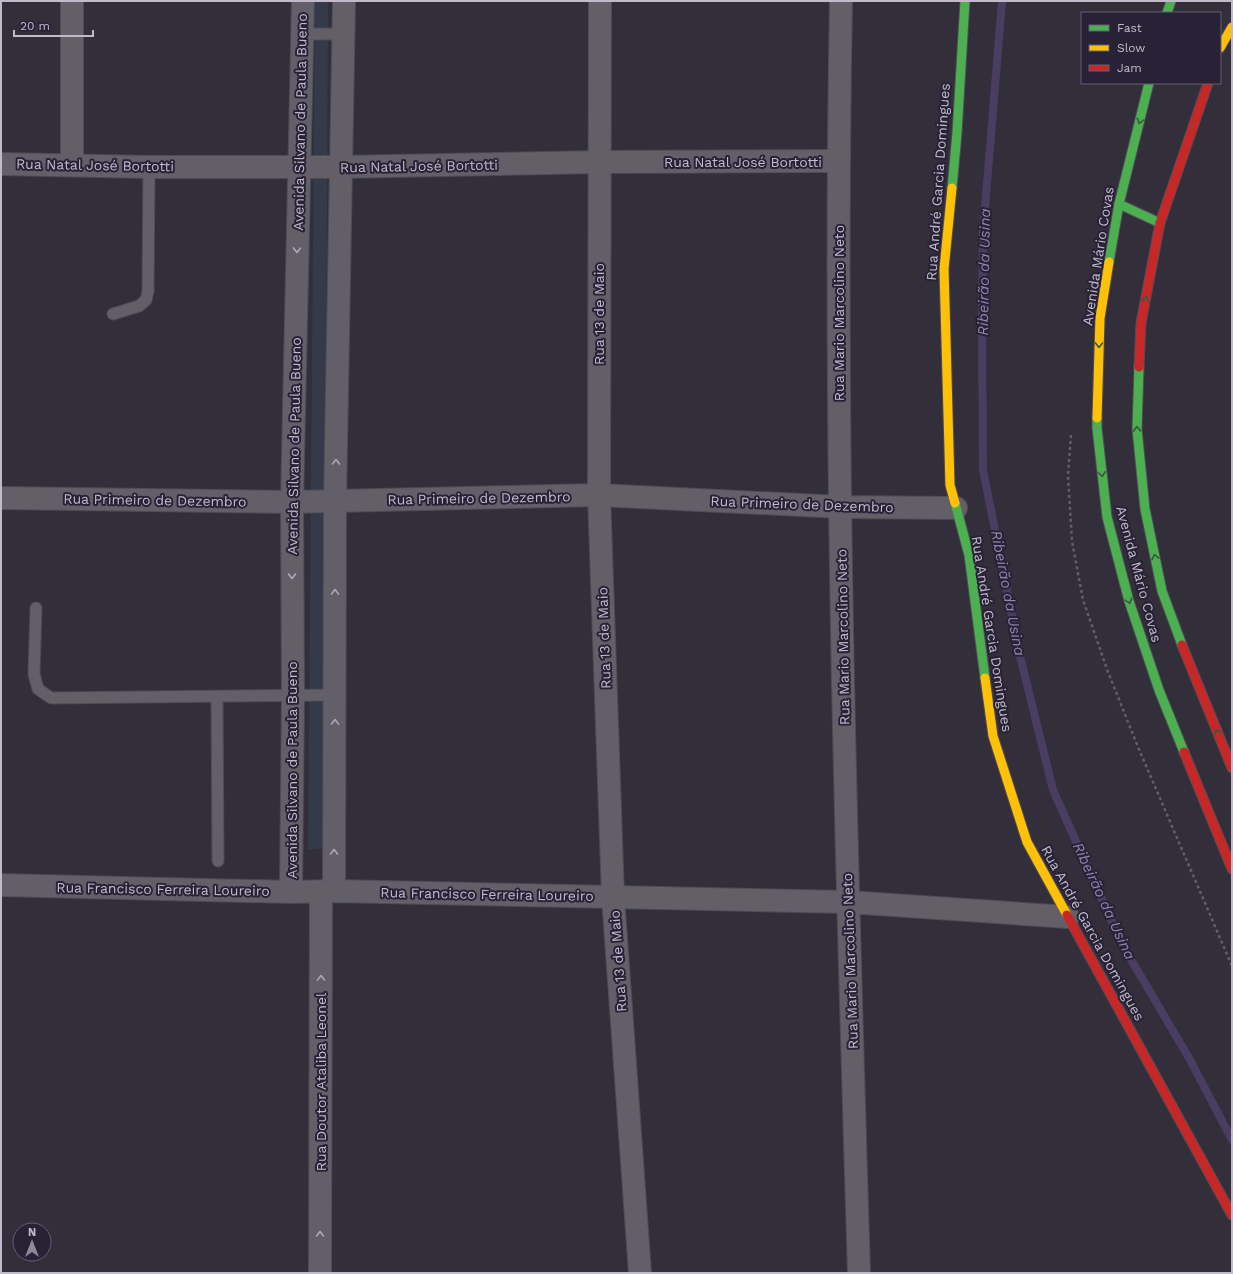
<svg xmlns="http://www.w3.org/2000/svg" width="1233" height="1274" font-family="'Work Sans',sans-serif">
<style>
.green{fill:#343a4a}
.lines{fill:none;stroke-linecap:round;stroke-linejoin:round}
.stream{stroke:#493e62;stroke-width:8}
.lane-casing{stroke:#4d4b54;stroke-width:13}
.street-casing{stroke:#4d4b54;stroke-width:24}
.fast-casing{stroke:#504c58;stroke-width:11}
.slow-casing{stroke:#504c58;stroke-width:11}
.jam-casing{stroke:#504c58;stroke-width:11}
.path{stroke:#625f69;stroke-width:2.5;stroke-dasharray:3 3;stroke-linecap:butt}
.lane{stroke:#625f69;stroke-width:11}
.street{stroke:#625f69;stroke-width:22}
.fast{stroke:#4caf50;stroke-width:9}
.slow{stroke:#ffc107;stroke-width:9}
.jam{stroke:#c62828;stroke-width:9}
.oneway{stroke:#365a40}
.oneway2{stroke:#ada8b7}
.labels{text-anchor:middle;stroke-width:4;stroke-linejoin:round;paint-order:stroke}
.street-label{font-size:14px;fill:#c0bacb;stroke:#282236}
.water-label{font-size:15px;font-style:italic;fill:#9185af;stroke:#282236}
</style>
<rect width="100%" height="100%" fill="#322f3b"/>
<polygon class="green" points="315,1 328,1 324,849 308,849"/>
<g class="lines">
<polyline class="stream" points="1002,1 983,232 982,327 983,470 1020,656 1053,790 1123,946 1189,1058 1232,1140"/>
<defs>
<g id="lane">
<polyline points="303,34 344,34"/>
<polyline points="113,314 139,306 146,300 148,291 149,167"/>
<polyline points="36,608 34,674 38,689 51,698 335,695"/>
<polyline points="217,697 218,861"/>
</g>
<g id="street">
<polyline points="72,1 72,165"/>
<polyline points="600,1 599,495 613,897 640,1273"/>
<path d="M841,1c-8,424 5,848 18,1272"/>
<polyline points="1,164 149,167 340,167 599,162 838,161"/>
<polyline points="1,498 292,502 599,495 841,507 956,508"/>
<polyline points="1,885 291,892 334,891 848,902 1068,917"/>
<polyline points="334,891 335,501 344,1"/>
<polyline points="291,892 293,695 292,502 303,1"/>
<polyline points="320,1273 321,892"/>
</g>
<g id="fast">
<polyline points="1167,13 1171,1"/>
<polyline points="952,188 957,133 965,1"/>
<polyline points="1119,204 1160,223"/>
<polyline points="1109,262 1119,204 1149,83"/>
<polyline points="1139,367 1137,429 1145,509 1162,591 1182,645"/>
<polyline points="1097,418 1097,428 1107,517 1129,601 1159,690 1184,752"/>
<polyline points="955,503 969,555 985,678"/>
</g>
<g id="slow">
<polyline points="1220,48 1232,27"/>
<polyline points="952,188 944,269 950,485 955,503"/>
<polyline points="1097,418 1100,318 1109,262"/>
<polyline points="985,678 993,736 1027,842 1067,915"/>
</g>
<g id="jam">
<polyline points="1139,367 1141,323 1160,223 1208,83"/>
<polyline points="1182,645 1232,768"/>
<polyline points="1184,752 1232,869"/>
<polyline points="1067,915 1232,1215"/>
</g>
</defs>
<use href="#lane" class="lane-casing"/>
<use href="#street" class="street-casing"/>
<use href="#fast" class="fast-casing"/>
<use href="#slow" class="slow-casing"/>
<use href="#jam" class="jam-casing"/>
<polyline class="path" points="1071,435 1068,475 1072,541 1083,600 1108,672 1138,747 1232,966"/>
<use href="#lane" class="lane"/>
<use href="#street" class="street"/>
<use href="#fast" class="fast"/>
<use href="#slow" class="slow"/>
<use href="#jam" class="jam"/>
</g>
<defs><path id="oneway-chevron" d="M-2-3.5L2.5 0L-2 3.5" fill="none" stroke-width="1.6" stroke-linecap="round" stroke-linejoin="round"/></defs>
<g class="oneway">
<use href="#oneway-chevron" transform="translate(1140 121) rotate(104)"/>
<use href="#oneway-chevron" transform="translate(1146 299) rotate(-79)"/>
<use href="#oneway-chevron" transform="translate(1099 345) rotate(91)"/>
<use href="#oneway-chevron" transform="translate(1137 429) rotate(-91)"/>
<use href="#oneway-chevron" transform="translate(1102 474) rotate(83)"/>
<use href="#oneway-chevron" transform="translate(1155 557) rotate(-102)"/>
<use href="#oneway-chevron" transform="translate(1129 601) rotate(73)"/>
<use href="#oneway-chevron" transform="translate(1217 732) rotate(-113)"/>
</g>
<g class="oneway2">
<use href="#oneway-chevron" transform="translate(297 250) rotate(91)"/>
<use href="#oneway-chevron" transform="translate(336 462) rotate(-89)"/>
<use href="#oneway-chevron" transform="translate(292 576) rotate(90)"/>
<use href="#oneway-chevron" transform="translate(335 592) rotate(-90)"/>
<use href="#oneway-chevron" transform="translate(335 722) rotate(-90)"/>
<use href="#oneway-chevron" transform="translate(334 852) rotate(-90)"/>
<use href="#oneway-chevron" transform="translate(321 978) rotate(-90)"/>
<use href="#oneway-chevron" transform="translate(320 1234) rotate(-90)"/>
</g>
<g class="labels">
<g class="street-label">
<text transform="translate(300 122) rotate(-89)" y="5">Avenida Silvano de Paula Bueno</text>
<text x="743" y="167">Rua Natal José Bortotti</text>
<text transform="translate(95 165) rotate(1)" y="5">Rua Natal José Bortotti</text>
<text transform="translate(419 166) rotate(-1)" y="5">Rua Natal José Bortotti</text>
<text transform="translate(938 182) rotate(-86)" y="5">Rua André Garcia Domingues</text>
<text transform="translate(1098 256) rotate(-81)" y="5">Avenida Mário Covas</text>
<text transform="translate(839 313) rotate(-90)" y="5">Rua Mario Marcolino Neto</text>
<text transform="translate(599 314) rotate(-90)" y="5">Rua 13 de Maio</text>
<text transform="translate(294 446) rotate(-89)" y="5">Avenida Silvano de Paula Bueno</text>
<text transform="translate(479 498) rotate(-1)" y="5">Rua Primeiro de Dezembro</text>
<text transform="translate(155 500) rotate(1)" y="5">Rua Primeiro de Dezembro</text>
<text transform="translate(802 504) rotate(2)" y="5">Rua Primeiro de Dezembro</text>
<text transform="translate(1139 574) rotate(75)" y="5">Avenida Mário Covas</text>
<text transform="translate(992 634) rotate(81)" y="5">Rua André Garcia Domingues</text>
<text transform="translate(843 637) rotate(-91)" y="5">Rua Mario Marcolino Neto</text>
<text transform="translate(604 638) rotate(-92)" y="5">Rua 13 de Maio</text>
<text transform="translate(292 770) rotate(-90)" y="5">Avenida Silvano de Paula Bueno</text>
<text transform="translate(163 889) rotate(1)" y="5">Rua Francisco Ferreira Loureiro</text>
<text transform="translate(487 894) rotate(1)" y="5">Rua Francisco Ferreira Loureiro</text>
<text transform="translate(1093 933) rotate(61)" y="5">Rua André Garcia Domingues</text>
<text transform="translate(618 961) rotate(-94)" y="5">Rua 13 de Maio</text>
<text transform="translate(850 961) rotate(-92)" y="5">Rua Mario Marcolino Neto</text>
<text transform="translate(321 1082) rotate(-90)" y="5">Rua Doutor Ataliba Leonel</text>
</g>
<g class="water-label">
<text transform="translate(984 272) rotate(-89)" y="5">Ribeirão da Usina</text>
<text transform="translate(1008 593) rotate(79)" y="5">Ribeirão da Usina</text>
<text transform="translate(1104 901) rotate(65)" y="5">Ribeirão da Usina</text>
</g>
</g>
<rect width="1233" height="1274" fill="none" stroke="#c0bacb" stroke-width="4"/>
<rect x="1081" y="12" width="140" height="72" fill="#282236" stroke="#655f72"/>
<rect x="1089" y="25" width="20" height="6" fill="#4caf50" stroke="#655f72"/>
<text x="1117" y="32" font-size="12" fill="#c0bacb">Fast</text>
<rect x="1089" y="45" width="20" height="6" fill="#ffc107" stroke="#655f72"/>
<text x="1117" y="52" font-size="12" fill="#c0bacb">Slow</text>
<rect x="1089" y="65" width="20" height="6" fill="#c62828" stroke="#655f72"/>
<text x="1117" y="72" font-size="12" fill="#c0bacb">Jam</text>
<g transform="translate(32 1242)"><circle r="19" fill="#282236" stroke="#655f72"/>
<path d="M0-3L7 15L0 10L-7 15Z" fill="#8e8999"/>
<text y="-6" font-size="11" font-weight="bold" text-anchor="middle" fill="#c0bacb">N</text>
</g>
<path d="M14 30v6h79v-6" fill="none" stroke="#c0bacb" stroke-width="2"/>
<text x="20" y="30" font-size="12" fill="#c0bacb" stroke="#282236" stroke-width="3" paint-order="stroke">20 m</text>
</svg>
